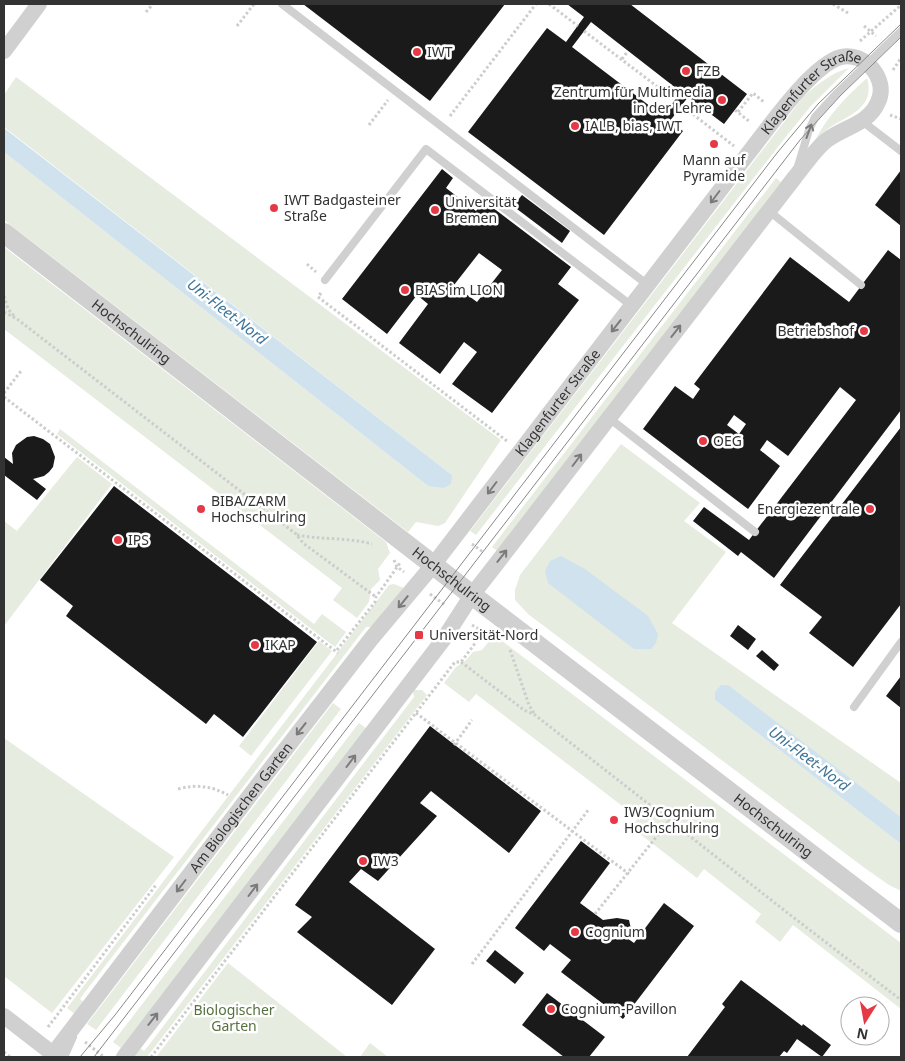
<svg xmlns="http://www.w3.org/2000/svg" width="905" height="1061" font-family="'Noto Sans',sans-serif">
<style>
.green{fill:#e6ecdf}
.water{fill:#cfe2ee}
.building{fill:#1a1a1a;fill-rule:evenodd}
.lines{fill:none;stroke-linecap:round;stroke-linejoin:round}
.path{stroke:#cdcdcd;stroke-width:3;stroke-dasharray:2.5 2.5;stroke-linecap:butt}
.service{stroke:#d0d0d0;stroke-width:8}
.minor{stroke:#d0d0d0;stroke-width:16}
.tertiary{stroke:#d0d0d0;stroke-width:20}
.tram{stroke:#888;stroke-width:1}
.oneway{stroke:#7a7a7a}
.poi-dot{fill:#e63946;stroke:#fff;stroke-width:2}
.labels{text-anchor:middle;stroke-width:5;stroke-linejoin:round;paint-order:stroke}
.poi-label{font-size:14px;fill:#333;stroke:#fff;text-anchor:start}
.street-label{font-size:14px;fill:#333;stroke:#fff}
.park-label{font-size:14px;fill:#56703f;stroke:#fff}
.water-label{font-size:15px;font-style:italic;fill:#3f7597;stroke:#fff}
</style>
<rect width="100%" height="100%" fill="#fff"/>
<g class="green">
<path d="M849,68l-38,38 -23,28 -312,401 -6,-4 334,-435c14,-12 27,-23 45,-28z"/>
<polygon points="16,77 501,440 445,523 438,526 416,522 408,532 4,220 4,152 428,486 452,475 4,127 4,95"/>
<path d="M867,78c9,30 -19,37 -38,50 -6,4 -11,12 -16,17 12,-27 32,-47 54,-67z"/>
<polygon points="776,178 781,182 497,551 492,547"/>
<polygon points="4,247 386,542 390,553 378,569 380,580 371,589 369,602 357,618 333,600 342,588 4,329"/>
<polygon points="60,429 314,624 322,614 346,632 335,647 57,434"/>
<polygon points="621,444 700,503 684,521 726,552 672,623 901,783 901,817 728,686 715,700 901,844 901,891 889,885 862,866 528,614 515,600 515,590 520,575"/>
<polygon points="77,457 112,484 4,626 4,521 17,531"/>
<polygon points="394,584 404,588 374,627 366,627 85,992 80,999 85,1003 76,1015 67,1008 389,585"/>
<polygon points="494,635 901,943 901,1009 793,925 780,942 755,922 761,914 704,869 697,878 631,827 638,818 476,694 469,702 444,683 456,667 465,661 473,652 482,650"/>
<polygon points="319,641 332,651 251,756 239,746"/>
<polygon points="413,690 422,690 427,695 147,1057 133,1057 140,1048 144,1051 149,1045 414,697"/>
<polygon points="333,703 341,709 96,1030 87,1024"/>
<polygon points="359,723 367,729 121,1048 113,1042"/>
<polygon points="4,738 174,857 52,1013 4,976"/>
<polygon points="228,963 347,1057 156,1057"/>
<polygon points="370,1043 388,1057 360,1057"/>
</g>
<g class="water">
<polygon points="4,128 452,475 451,484 444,488 428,486 4,152"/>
<polygon points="561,556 585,569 648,616 658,634 656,643 651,649 634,649 548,583 545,571 550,561"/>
<polygon points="721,685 728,685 901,817 901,844 715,700 715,692"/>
</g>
<g class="building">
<polygon points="303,4 505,4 430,101"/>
<path d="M567,4h63l117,90 -23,30 -36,-27 -18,24 13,10 -79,104 -136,-103 79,-104 19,14 18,-25zM591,22l90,70 -18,24 -91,-69z"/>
<path d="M442,169l11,9 -7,10 30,23 8,-10 87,66 -13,17 21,16 -87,113 -40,-29 25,-32 -13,-10 -24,32 -41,-31 29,-39 -11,-9 -30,39 -45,-35zM479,253l23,17 -25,32 -23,-17z"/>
<polygon points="901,170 901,226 875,205"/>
<polygon points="522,195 570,231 562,243 513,206"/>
<path d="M888,250l13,10v150l-127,168 -33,-26 -3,4 -45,-35 11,-14 45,33 107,-140 -16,-13 -52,69 -21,-16 -7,10 20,16 -32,43 -105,-80 32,-43 18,13 7,-10 -6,-5 96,-127 59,45zM734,415l12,9 -7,10 -12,-9z"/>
<polygon points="901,427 901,604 853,667 809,633 822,617 780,585"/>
<polygon points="34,436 43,439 50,444 55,457 53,467 49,472 44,476 33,479 46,489 37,500 4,475 4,457 13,464 12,453 16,445 27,437"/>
<polygon points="114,486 317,642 243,737 214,714 206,724 66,616 73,606 40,580"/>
<polygon points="738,625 756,639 748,650 730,636"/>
<polygon points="762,650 779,665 774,671 756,656"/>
<polygon points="901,676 901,708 886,696"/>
<polygon points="430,726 541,811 509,853 431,791 420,803 437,816 378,881 361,869 349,882 435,949 392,1005 297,932 312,917 295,905"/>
<polygon points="581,841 610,863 580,903 603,920 617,918 629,920 631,929 627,938 634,943 664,903 694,926 623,1019 561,972 571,960 550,944 544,951 515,928"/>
<polygon points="495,950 524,973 515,984 486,961"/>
<polygon points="741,980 802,1026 803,1024 831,1045 822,1057 797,1039 787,1053 784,1051 779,1057 687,1057 725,1007 722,1004"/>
<polygon points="547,993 605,1037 589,1057 564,1057 522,1025"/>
</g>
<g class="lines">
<g class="path">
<polyline points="549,4 578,26"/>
<polyline points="833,4 848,13"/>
<polyline points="146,12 153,4"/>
<polyline points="237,26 254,4"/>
<polyline points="864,26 876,36"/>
<polyline points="584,31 675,100"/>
<polyline points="860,41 901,5"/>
<polyline points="622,59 628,51"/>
<polyline points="893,70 901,58"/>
<polyline points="681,105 734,146"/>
<polyline points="735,110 750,122"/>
<polyline points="738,112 753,93 765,103"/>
<polyline points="890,115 901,119"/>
<polyline points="450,116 536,4"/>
<polyline points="369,125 388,100"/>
<polyline points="307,264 316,272"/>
<polyline points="321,293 318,297 507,441"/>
<polyline points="4,296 8,309 15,317"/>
<polyline points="4,312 17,319 296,534 303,543 376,597"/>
<polyline points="4,393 21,371"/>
<polyline points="4,397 338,653"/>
<path d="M297,535c25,5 50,2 75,9"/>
<polyline points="472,544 483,552"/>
<polyline points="394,560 397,567 404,572"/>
<polyline points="430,594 445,605"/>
<polyline points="472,625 484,632"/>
<polyline points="337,650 375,602 376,597 400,563"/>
<polyline points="510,650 529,705 535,715"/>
<polyline points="461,662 524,710 535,715 789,914 901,1000"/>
<polyline points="416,713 629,874"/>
<polyline points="454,745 472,720"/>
<path d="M178,789c19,-5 33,-3 50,6"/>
<polyline points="595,914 669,821"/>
<polyline points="472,964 589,809"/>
<polyline points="48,1027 156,885"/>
<polyline points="85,1042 104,1057"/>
<polyline points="4,1052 10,1057"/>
<polyline points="151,1057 455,662 461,662 485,630"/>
</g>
<g class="service">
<polyline points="282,4 648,285"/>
<polyline points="862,121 901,151"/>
<polyline points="798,166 809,130 815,117 837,93 901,31"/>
<polyline points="769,211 861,285"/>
<polyline points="325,280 426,149 632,306"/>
<polyline points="609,418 755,532"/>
<polyline points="854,707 901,642"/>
<polyline points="64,1057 73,1037"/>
</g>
<g class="minor">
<polyline points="4,51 39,4"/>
<polyline points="4,1016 57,1057"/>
<path id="s1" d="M53,1054l211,-277 107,-138 63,-75 313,-409c20,-25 64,-90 94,-98 24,-6 48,23 37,45 -9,22 -34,25 -51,38 -11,8 -23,26 -32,37l-298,386 -25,32 -29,45 -319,417"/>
</g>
<path class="tertiary" id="s2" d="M4,233l468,362 429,328"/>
<g class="tram">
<polyline points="80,1057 115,1015 777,153 818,104 901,24"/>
<polyline points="94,1057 800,140 841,95 901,37"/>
</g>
</g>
<defs><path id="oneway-shaft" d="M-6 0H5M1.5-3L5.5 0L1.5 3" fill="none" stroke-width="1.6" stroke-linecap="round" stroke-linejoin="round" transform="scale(1.25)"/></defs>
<g class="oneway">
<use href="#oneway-shaft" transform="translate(809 131) rotate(-70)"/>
<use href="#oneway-shaft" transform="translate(715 197) rotate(127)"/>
<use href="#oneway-shaft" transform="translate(616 326) rotate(128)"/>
<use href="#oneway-shaft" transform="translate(676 331) rotate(-52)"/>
<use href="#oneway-shaft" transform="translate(577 460) rotate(-53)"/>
<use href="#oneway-shaft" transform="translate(492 488) rotate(127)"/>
<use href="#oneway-shaft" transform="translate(502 556) rotate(-52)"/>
<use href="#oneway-shaft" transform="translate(403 602) rotate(129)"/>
<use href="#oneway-shaft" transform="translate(301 729) rotate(128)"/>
<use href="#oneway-shaft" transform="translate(351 761) rotate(-53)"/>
<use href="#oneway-shaft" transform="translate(181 886) rotate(127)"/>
<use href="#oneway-shaft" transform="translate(253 890) rotate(-53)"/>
<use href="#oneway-shaft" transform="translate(153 1019) rotate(-52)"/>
</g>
<g class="poi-dot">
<circle cx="417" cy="52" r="5"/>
<circle cx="686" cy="71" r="5"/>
<circle cx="722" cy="100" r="5"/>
<circle cx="575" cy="126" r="5"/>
<circle cx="714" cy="144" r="5"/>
<circle cx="274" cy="208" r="5"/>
<circle cx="435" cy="210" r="5"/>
<circle cx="405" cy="290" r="5"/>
<circle cx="864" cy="331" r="5"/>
<circle cx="703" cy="441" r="5"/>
<circle cx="201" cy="509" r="5"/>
<circle cx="870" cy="509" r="5"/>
<circle cx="118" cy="540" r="5"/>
<rect x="414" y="630" width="10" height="10" rx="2.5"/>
<circle cx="255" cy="645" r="5"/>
<circle cx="614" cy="820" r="5"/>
<circle cx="363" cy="861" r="5"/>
<circle cx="575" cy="932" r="5"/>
<circle cx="551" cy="1009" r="5"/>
</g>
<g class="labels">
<g class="poi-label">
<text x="427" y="57">IWT</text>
<text x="696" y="76">FZB</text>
<text x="712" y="97" text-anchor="end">Zentrum für Multimedia<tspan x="712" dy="16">in der Lehre</tspan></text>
<text x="585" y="131">IALB, bias, IWT</text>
<text x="714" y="165" text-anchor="middle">Mann auf<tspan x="714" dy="16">Pyramide</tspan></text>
<text x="284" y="205">IWT Badgasteiner<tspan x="284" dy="16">Straße</tspan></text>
<text x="445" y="207">Universität<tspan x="445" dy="16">Bremen</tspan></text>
<text x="415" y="295">BIAS im LION</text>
<text x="854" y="336" text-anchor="end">Betriebshof</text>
<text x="713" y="446">OEG</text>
<text x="211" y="506">BIBA/ZARM<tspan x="211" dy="16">Hochschulring</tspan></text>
<text x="860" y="514" text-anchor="end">Energiezentrale</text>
<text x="128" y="545">IPS</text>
<text x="429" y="640">Universität-Nord</text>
<text x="265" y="650">IKAP</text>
<text x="624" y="817">IW3/Cognium<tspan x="624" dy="16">Hochschulring</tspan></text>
<text x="373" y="866">IW3</text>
<text x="585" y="937">Cognium</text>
<text x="561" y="1014">Cognium-Pavillon</text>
</g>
<g class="street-label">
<text dy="5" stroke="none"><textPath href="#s1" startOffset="1229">Klagenfurter Straße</textPath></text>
<text dy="5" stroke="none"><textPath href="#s2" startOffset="161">Hochschulring</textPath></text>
<text dy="5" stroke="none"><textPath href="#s1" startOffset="824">Klagenfurter Straße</textPath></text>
<text dy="5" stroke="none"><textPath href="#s2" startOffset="566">Hochschulring</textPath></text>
<text dy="5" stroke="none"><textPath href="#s1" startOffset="310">Am Biologischen Garten</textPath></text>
<text dy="5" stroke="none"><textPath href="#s2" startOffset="971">Hochschulring</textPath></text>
</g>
<g class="park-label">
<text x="234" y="1015">Biologischer<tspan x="234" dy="16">Garten</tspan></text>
</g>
<g class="water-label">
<text transform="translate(227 312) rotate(38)" y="5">Uni-Fleet-Nord</text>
<text transform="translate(809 759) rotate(37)" y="5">Uni-Fleet-Nord</text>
</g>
</g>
<rect width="905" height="1061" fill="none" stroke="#333333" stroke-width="10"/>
<g transform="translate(865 1021) rotate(191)"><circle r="24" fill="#ffffff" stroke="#adadad"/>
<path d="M0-4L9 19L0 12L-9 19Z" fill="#e63946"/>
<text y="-8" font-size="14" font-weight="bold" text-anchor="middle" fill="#333333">N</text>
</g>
</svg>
